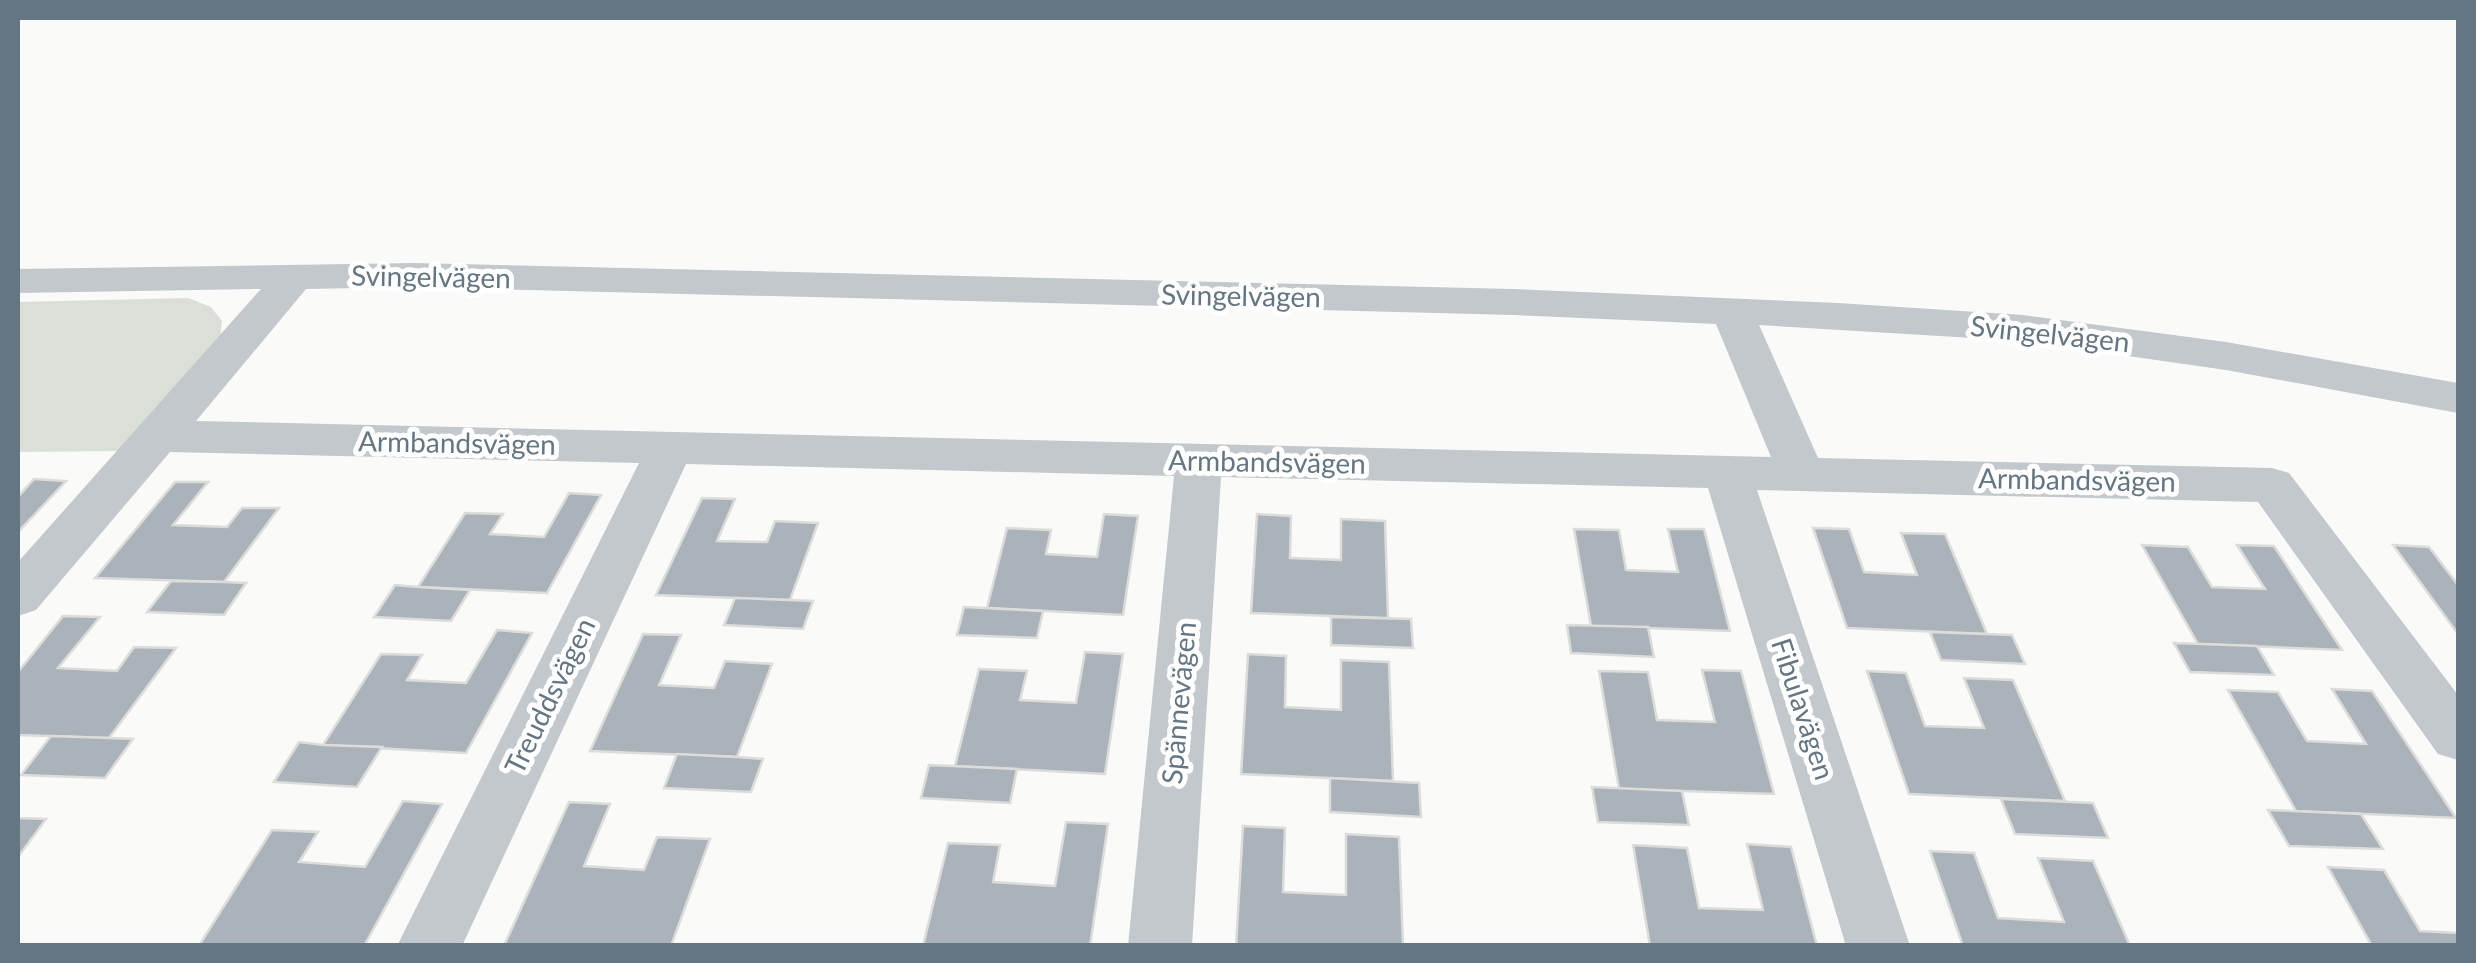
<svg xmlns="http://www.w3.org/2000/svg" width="2476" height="963" font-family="Lato,sans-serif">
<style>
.green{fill:#dadfd7}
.building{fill:#aab3b9;stroke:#dcdcda;stroke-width:2.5}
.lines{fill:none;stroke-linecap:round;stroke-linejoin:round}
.minor{fill:#c3c8cc;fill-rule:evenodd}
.labels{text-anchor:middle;stroke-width:10;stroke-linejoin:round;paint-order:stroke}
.street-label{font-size:28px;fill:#657683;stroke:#fff}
</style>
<rect width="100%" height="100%" fill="#fafaf8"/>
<polygon class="green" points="188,298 211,307 222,321 220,339 119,451 18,452 18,302"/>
<g class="building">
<polygon points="34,479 66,481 18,532 18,497"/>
<polygon points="175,482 208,482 173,525 227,527 242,508 279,508 224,582 95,578"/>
<polygon points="569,493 601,495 547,593 418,587 465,513 503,514 490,534 544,537"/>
<polygon points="702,498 735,499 717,541 767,542 775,521 818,523 790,600 656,595"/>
<polygon points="1104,514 1138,516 1123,615 987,608 1007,528 1051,530 1046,554 1097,557"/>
<polygon points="1257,514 1291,516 1290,558 1341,560 1341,519 1385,521 1388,618 1251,613"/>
<polygon points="1813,528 1849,529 1864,572 1917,575 1901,533 1945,534 1987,634 1847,628"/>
<polygon points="1574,529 1619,530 1626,570 1678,572 1668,529 1704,529 1730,631 1591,626"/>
<polygon points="2142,545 2188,547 2212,587 2265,589 2237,545 2274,546 2342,650 2198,644"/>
<polygon points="2393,545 2429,547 2458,585 2458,634"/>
<polygon points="171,581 224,582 246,583 224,615 147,612"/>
<polygon points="395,585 418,587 470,590 451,621 374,617"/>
<polygon points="735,598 790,600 813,601 803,629 724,625"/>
<polygon points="964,607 1043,611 1037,638 957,635"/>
<polygon points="63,616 100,617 58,668 117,671 134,647 176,648 109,738 18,735 18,672"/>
<polygon points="1331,617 1411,619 1413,648 1331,645"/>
<polygon points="1567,625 1648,627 1654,657 1571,653"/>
<polygon points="497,630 532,633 466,753 323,745 381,654 422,655 407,680 466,683"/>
<polygon points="1930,632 2012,635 2025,664 1941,660"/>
<polygon points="643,634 681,635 659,685 714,688 725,661 772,664 737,757 590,751"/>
<polygon points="2174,643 2257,646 2274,675 2190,672"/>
<polygon points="1085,652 1123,654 1105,774 955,766 979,669 1027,671 1020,700 1076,703"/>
<polygon points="1248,654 1286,656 1285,707 1341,710 1341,660 1389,662 1393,781 1241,774"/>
<polygon points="1702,670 1741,671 1774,794 1619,789 1599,671 1648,672 1657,720 1715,722"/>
<polygon points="1867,671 1906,673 1925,726 1984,728 1964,678 2013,680 2065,801 1909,794"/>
<polygon points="2332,689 2372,691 2456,818 2296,811 2228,690 2278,692 2307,741 2366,744"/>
<polygon points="51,736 109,738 133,739 105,778 21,775"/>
<polygon points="299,742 323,745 382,747 357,787 274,782"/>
<polygon points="677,754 737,757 763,759 751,792 664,788"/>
<polygon points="929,765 1017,769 1010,803 921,798"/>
<polygon points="1330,778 1419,783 1421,817 1330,812"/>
<polygon points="1592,787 1682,791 1689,825 1598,822"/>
<polygon points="2001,799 2093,803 2108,838 2015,834"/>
<polygon points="403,801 442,804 364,946 200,944 272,830 318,832 299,862 365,867"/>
<polygon points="569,802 610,804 584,866 644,870 657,837 710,839 671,946 504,946"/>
<polygon points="2268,810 2361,814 2383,849 2289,846"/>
<polygon points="18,818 46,819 18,857"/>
<polygon points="1066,822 1108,824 1090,946 923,946 948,843 1000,845 993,882 1055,886"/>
<polygon points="1243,826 1285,828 1283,892 1346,895 1346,834 1399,837 1403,946 1236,946"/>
<polygon points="1747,844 1791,847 1817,946 1650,946 1633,845 1687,848 1699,908 1763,910"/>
<polygon points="1930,851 1974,853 1998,918 2064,922 2038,858 2093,861 2130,946 1963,946"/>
<polygon points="2328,867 2384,870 2420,931 2458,933 2458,946 2372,946"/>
</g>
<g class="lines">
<path class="minor" d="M414,263l1100,26 324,14 185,12 203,27 232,41v30l-232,-43 -203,-29 -264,-16 59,133 454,10 17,5 169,222v65l-20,-6 -180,-252 -501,-12 153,456h-64l-138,-458 -487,-11 -29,469h-64l46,-470 -488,-12 -224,482h-65l242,-483 -469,-11 -134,158 -18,6v-54l243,-273 -243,4v-24zM414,287l1100,28 202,9 55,133 -1575,-36 110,-132z"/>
</g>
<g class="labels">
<g class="street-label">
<text transform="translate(431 277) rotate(1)" y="10">Svingelvägen</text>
<text transform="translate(1241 296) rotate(1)" y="10">Svingelvägen</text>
<text transform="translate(2050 334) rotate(6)" y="10">Svingelvägen</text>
<text transform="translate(457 443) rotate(1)" y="10">Armbandsvägen</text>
<text transform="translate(1267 462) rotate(1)" y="10">Armbandsvägen</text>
<text transform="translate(2077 480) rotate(1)" y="10">Armbandsvägen</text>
<text transform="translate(550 696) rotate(-64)" y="10">Treuddsvägen</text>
<text transform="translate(1179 703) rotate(-85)" y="10">Spännevägen</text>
<text transform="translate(1803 709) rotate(72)" y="10">Fibulavägen</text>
</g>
</g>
<rect width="2476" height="963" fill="none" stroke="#657683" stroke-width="40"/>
</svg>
